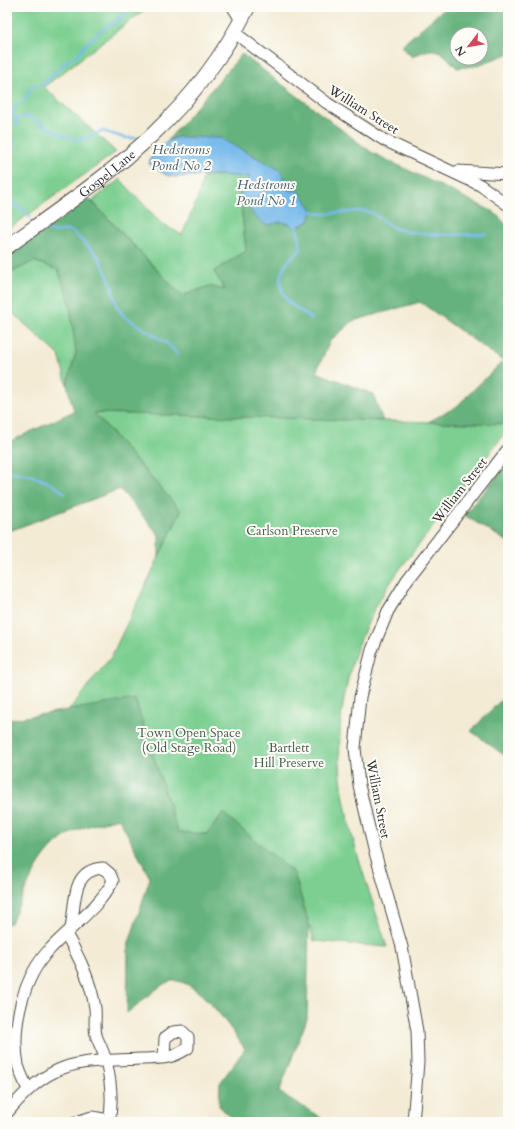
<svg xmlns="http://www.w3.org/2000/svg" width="515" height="1129" font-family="Cardo,serif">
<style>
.green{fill:#7ccf91;stroke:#547d5e}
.forest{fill:#65b27b;stroke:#486e53;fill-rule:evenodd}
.water{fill:#74b9eb;stroke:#50728b}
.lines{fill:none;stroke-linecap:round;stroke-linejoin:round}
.stream{stroke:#74b9eb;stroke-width:2.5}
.minor-casing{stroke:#494844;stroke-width:13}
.major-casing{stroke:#494844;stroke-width:16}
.minor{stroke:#fff;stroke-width:11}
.major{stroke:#fff;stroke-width:14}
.labels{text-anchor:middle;stroke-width:4;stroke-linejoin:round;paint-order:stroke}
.street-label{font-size:13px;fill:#2b2b2b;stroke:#fdfcf7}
.park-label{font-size:13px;fill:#435c4a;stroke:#fdfcf7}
.water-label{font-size:14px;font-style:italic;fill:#455d6e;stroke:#fdfcf7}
</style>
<rect width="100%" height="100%" fill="#fdfcf7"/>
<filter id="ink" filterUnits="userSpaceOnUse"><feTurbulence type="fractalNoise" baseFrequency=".025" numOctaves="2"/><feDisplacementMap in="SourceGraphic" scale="8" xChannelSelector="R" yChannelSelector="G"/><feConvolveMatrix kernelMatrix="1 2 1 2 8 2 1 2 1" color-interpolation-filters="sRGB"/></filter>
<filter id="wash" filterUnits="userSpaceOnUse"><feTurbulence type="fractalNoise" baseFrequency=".012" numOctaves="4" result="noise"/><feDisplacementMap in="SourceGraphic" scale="16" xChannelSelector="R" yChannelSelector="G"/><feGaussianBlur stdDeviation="0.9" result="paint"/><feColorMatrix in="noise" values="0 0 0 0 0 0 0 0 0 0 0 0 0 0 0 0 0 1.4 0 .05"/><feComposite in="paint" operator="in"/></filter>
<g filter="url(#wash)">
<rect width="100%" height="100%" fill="#f3ebd4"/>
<g class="green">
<polygon points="7,7 148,7 44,87 116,152 7,230"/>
<polygon points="234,175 251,177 241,187 240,196 246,251 214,271 225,291 209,286 182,296 92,201 120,179 161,223 182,235 199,194 203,176"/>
<polygon points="34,261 58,270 69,299 76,352 67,385 59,355 7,308 7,275"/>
<path d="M94,413l414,11v5c-24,31 -48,63 -72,94 -17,22 -36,44 -51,68 -37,59 -53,133 -42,202 8,51 29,105 44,154l-73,-6 -20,-68 -87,-39h-12l-11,8 -115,-132 42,-53 70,-146z"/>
</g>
<g class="forest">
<path d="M446,7h62v47l-33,12 -18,2c-17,-18 -20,-24 -45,-11l-11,-11zM457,34h24v24h-24z"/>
<path d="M242,54l129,98 123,60 14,14v198l-80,-2 28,-15 47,-46 -83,-59 -67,19 -23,20 -14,31 57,22 10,27 -289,-8 87,98 -22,46v-22l-39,-46 -113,43v-91h4l63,-30 -7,-26 9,-33 -7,-53 -11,-29 -24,-9 -27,14v-18l82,-58 93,97 27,-10 16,4 -11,-19 32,-20 -6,-55c8,10 16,23 27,29l13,-3 11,2 -3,-34 -8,-20 -53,-28 -49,-5 -10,3z"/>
<polygon points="508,463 508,542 464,515"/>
<polygon points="508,693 508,758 471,731"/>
<path d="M135,699l43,133 29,2 16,-21 71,60 15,52 -2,94 -28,73 49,30h-92l-17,-16 1,-23 25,-34c-13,-18 -50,-77 -77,-67 -7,2 -33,25 -41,31l1,-67 22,-68 -31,-60c-14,4 -31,7 -44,13 -36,17 -49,59 -64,92l-4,1v-204z"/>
</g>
<path class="water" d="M178,137l42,1 7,4 53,28 8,20 11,1 13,19 -3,11 -14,7 -4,-4 -11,-2 -13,3c-11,-5 -19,-19 -27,-29l1,-9 9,-10 -36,-2 -39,2 -9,-2 -17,-11c2,-14 16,-23 29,-27z"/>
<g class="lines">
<g class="stream">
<path d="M16,119c15,-8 26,7 38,12 8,4 19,8 27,9l22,-9 22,7h11"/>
<path d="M17,126l-1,-7 -5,-6 6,-8 10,-7 1,-7 6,-5 8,-1 26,-25c10,-2 12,-9 18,-16 7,-7 17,-15 25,-20 4,-3 7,-2 11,-5l-3,-2 15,-10"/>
<path d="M7,173c4,-6 1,-11 2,-17 2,-6 5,-9 5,-15"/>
<polyline points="7,197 30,217"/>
<polyline points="310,211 323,214 362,211 372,213 394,228 407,232 443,235 485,234"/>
<path d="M296,224l5,23 -1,4c-9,5 -13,10 -17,18 -7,14 0,30 13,39 5,4 10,5 15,11"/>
<polyline points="45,228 52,232 69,230 74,233 99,257 110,281 117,307 124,316 168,344 178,355"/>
<polyline points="7,471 30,475 48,482 65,493"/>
</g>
</g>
</g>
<g filter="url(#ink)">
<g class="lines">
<defs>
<g id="minor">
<polyline points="233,7 241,20"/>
<polyline points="235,33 327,103 384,140 480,185 508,205"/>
<polyline points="458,171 508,174"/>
<path d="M66,934c13,23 25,47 29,74 1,9 -1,19 1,27 3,9 8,17 10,26 5,20 7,41 3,61"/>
<path d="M28,1090c-3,-8 -8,-17 -10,-25 -7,-38 5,-89 33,-117 20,-21 48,-41 62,-67l-3,-7 -7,-6c-33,2 -27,37 -32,60"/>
<path d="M7,1113c45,-54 68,-51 134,-54 20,-1 29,1 47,-11v-11l-6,-6 -9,1 -8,6 -1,20"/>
<polyline points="76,1122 92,1117 109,1120"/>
<polyline points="413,1122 418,1062 417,1031 402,947 374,849 359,785 355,748 360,697 372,650 388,611 407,580 508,449"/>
</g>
<g id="major">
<path id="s1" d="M7,247c100,-72 184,-126 241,-240"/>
</g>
</defs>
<use href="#minor" class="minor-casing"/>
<use href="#major" class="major-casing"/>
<use href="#minor" class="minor"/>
<use href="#major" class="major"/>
</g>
</g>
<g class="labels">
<g class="street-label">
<text transform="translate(364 109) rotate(32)" y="5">William Street</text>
<text dy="5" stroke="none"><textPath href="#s1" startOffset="124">Gospel Lane</textPath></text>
<text transform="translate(459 490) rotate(-52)" y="5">William Street</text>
<text transform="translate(379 799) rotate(79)" y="5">William Street</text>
</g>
<g class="park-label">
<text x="292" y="535">Carlson Preserve</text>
<text x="189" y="737">Town Open Space<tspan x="189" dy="15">(Old Stage Road)</tspan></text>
<text x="289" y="752">Bartlett<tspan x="289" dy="15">Hill Preserve</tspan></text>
</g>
<g class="water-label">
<text x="181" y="154">Hedstroms<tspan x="181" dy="16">Pond No 2</tspan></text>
<text x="266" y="189">Hedstroms<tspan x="266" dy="16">Pond No 1</tspan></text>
</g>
</g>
<rect width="515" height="1129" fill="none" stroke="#fdfcf7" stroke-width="24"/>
<g transform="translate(469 46) rotate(239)"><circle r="19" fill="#fdfcf7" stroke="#a9a8a5"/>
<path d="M0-3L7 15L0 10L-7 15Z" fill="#d1495b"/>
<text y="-6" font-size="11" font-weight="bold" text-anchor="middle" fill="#2b2b2b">N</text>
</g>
</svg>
